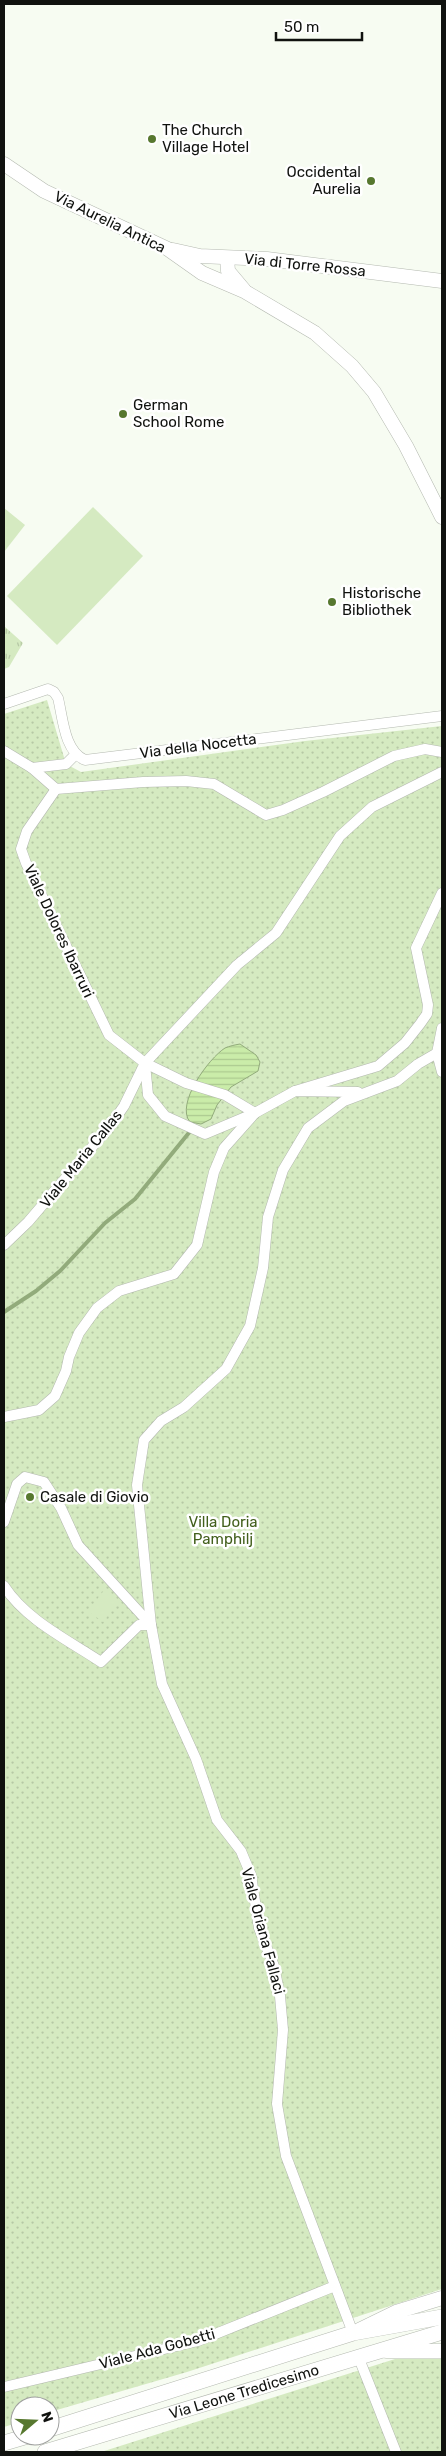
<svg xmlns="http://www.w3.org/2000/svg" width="446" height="2456" font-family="Rubik,sans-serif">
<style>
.grass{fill:url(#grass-tufts)}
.park{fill:url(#park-dots)}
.garden{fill:#d5eac1}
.water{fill:url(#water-rules);stroke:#92ab7b}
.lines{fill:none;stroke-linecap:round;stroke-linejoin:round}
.stream{stroke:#92ab7b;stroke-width:4}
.street-casing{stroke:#b4b9b0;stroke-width:11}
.secondary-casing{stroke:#b4b9b0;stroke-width:15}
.primary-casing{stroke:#b4b9b0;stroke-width:16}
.street{stroke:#fff;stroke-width:10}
.secondary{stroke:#fff;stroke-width:14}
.primary{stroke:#fff;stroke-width:15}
.poi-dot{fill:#57782f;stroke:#fff;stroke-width:2}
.labels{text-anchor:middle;stroke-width:5;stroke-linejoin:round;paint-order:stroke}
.poi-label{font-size:15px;fill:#10120f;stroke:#fff;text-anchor:start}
.street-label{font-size:15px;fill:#10120f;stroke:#fff}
.park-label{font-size:15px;fill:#425f1c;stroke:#fff}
</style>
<defs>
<pattern id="grass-tufts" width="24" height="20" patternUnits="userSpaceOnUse" patternTransform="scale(1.25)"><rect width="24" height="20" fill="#d5eac1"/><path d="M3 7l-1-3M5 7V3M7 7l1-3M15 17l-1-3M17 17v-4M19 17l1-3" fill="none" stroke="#b6c8a5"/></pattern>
<pattern id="park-dots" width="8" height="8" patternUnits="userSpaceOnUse" patternTransform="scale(1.25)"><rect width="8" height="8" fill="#d5eac1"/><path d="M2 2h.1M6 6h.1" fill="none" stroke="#b6c8a5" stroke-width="1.8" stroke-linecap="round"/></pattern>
<pattern id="water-rules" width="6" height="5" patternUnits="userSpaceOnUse" patternTransform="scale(1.25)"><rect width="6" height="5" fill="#caeca9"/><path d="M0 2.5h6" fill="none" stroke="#acc990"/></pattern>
</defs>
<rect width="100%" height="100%" fill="#f7fcf2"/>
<polygon class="grass" points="4,626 23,643 9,667 4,669"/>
<g class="park">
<polygon points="47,700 66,764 81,772 305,741 442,726 442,2289 187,2372 50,2412 50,2406 20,2406 20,2422 4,2427 4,714"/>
<polygon points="395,2359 442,2359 442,2452 101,2452"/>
</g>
<g class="garden">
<polygon points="93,507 143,556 57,645 7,596"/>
<polygon points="4,508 25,525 4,552"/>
<polygon points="105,1589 119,1601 103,1622 88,1611"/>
</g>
<path class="water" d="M240,1044l16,11 4,7 -2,9 -27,16 -14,18 -6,14 -10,5 -11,-2c-15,-18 19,-64 35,-74 5,-2 9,-3 15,-4z"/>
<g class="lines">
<polyline class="stream" points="4,1312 36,1291 60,1271 105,1223 135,1199 192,1129"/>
<defs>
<g id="street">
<path d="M4,704l44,-15 6,3 4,6c5,20 6,53 27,62l357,-44"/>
<polyline points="4,751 32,768 66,764 75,755"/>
<polyline points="32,768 56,789 143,782 186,781 214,784 266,815 283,810 323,792 394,756 425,749 442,752"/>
<polyline points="442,1028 437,1053 442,1072"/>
<polyline points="145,1064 148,1095 165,1116 205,1134 255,1113 295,1091 358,1092"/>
<polyline points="295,1091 378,1066 405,1043 420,1024 427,1014 428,1005 416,948 442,893"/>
<polyline points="4,1245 28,1222 110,1126 124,1106 145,1063 237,965 276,933 340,836 372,807 442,772"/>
<polyline points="4,1417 39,1410 55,1396 66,1371 69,1357 79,1333 97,1308 119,1291 174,1274 197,1245 214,1172 224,1148 255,1113 225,1095 186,1083 145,1063 109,1035 26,863 21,849 27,831 56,789"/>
<polyline points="4,1522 17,1484 25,1477 44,1482 61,1508 78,1545 151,1625"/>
<path d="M4,1586c22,34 64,54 97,76l38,-37h12"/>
<polyline points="353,2333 286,2156 277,2104 283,2030 280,1996 274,1966 259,1928 251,1875 241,1851 217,1820 196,1759 162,1684 151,1625 137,1485 144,1440 161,1421 184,1407 226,1369 250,1326 263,1268 268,1217 283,1170 308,1128 344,1101 397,1081 418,1064 437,1053"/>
<polyline points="358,2356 396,2452"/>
<polyline points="4,2387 198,2341 335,2286"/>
</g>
<g id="secondary">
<polyline points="4,164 44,191 168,249 202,273 244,291 315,333 352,366 374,392 406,446 442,517"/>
<polyline points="173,250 200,256 267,259 442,281"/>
<polyline points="227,258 228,271 244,290"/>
<polyline points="359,2330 396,2312 442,2298"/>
<polyline points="386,2351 442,2351"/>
</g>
<g id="primary">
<polyline points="50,2429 353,2333 442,2317"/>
<polyline points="4,2443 28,2436"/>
<path id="s1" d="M45,2452l397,-120"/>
</g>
</defs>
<use href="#street" class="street-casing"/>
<use href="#secondary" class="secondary-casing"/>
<use href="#primary" class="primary-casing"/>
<use href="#street" class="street"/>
<use href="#secondary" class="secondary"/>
<use href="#primary" class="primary"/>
</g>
<g class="poi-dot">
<circle cx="152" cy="139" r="5"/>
<circle cx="371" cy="181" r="5"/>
<circle cx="123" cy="414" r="5"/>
<circle cx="332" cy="602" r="5"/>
<circle cx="30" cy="1497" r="5"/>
</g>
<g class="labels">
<g class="poi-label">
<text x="162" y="135">The Church<tspan x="162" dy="17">Village Hotel</tspan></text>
<text x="361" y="177" text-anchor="end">Occidental<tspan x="361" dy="17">Aurelia</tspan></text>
<text x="133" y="410">German<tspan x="133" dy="17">School Rome</tspan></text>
<text x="342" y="598">Historische<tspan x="342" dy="17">Bibliothek</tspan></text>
<text x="40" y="1502">Casale di Giovio</text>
</g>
<g class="street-label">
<text transform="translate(110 222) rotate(26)" y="5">Via Aurelia Antica</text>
<text transform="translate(305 265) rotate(6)" y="5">Via di Torre Rossa</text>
<text transform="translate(198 746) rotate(-7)" y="5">Via della Nocetta</text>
<text transform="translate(59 931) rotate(65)" y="5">Viale Dolores Ibarruri</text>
<text transform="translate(81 1159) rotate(-51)" y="5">Viale Maria Callas</text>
<text transform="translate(263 1931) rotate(75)" y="5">Viale Oriana Fallaci</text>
<text transform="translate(157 2349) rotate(-15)" y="5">Viale Ada Gobetti</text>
<text dy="5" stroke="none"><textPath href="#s1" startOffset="208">Via Leone Tredicesimo</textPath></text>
</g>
<g class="park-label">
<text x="223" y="1527">Villa Doria<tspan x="223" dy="17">Pamphilj</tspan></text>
</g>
</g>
<rect width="446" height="2456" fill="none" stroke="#10120f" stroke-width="10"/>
<g transform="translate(35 2421) rotate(71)"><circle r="24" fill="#ffffff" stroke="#9fa09f"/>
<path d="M0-4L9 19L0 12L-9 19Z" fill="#57782f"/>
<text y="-8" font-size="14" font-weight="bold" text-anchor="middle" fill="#10120f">N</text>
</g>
<path d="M276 32v8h86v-8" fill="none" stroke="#10120f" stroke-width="2.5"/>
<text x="284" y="32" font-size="15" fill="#10120f" stroke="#ffffff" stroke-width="4" paint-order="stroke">50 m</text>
</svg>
